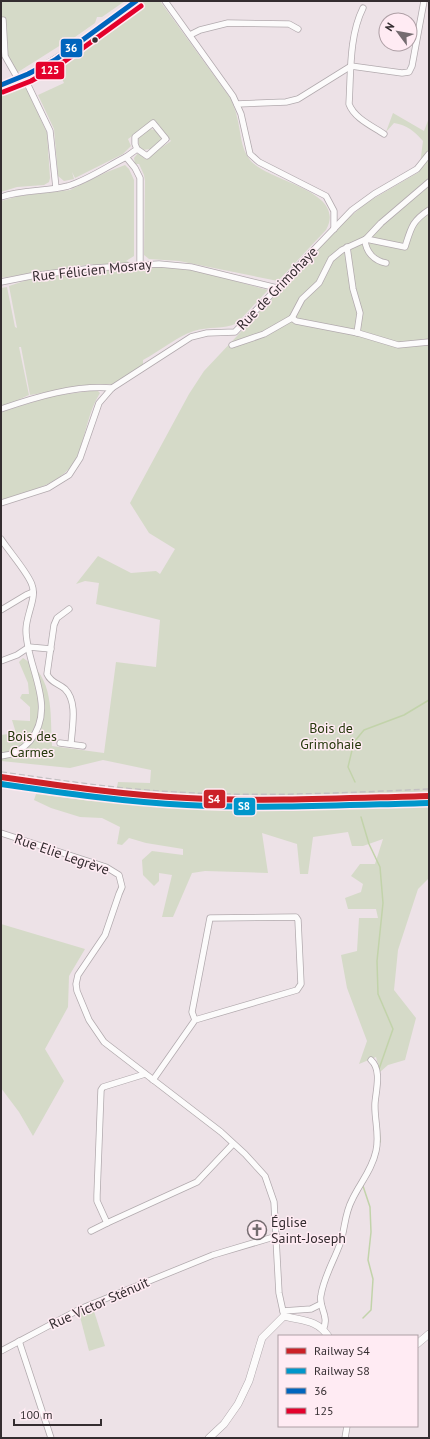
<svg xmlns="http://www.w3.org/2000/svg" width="430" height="1439" font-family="'PT Sans',sans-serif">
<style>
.green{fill:#d5dac8}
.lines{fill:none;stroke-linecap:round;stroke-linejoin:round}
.stream{stroke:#c2d3aa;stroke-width:1.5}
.minor-casing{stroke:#b2aaae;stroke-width:7}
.tertiary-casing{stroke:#b2aaae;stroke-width:8}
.minor{stroke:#fcfbfb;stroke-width:5.5}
.tertiary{stroke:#fcfbfb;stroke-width:7}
.rail{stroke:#c3c0c2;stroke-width:1.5;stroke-dasharray:6 3;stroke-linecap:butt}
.bus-1-casing{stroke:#ffebf3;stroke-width:8}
.bus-2-casing{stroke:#ffebf3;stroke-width:8}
.bus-1{stroke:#0065bd;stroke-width:5}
.bus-2{stroke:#e4002b;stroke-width:5}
.rail-1-casing{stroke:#ffebf3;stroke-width:9}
.rail-2-casing{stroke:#ffebf3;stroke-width:9}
.rail-1{stroke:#cb2127;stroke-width:6}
.rail-2{stroke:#0096cb;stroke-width:6}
.bus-dot{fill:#342d30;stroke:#ffebf3;stroke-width:1.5}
.labels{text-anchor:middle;stroke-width:3;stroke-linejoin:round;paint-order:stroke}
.street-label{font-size:14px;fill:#342d30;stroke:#ffebf3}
.park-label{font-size:14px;fill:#26380c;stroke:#ffebf3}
.poi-label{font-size:14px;fill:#342d30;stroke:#ffebf3;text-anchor:start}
.line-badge{stroke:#ffebf3;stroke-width:1.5}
.badge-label{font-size:11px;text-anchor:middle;font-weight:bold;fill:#fff}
</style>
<rect width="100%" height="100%" fill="#ede2e7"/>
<g class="green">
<polygon points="1,1 125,1 102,17 97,17 95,23 65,44 64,43 18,72 6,54 1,22"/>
<path d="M145,1h15l71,98c2,6 5,12 6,18 4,14 3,31 13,43 18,22 98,30 76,70l-48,51 -99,-20 -30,-2 -5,-4 1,-74 -1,-6 -5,-11h-4l-1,-6 4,-5 7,6 26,-18 -16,-21 -27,19 3,7 -8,8 -48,24 -3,-6 2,7 -10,2 -6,-5 -4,-47 -16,-34 26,-12 -9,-19z"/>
<polygon points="18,85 24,87 27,90 47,133 50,178 49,182 44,185 17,187 1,192 1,90"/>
<path d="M393,113l31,18 5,-13v760l-11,11 -20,61 -4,40 22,28 -11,42 -17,5 -8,7 -4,-15 -17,7 8,-23 -20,-53 -6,-33 16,-4 2,-33h19l-2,-9h-28l-3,-11 16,-6 2,-8 -12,-8 9,-12h15l8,-25 -20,7h-11l-4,-14 -35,5 -5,37h-8l-3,-30 -35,-11 6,40 -63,-2 -13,2 -19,44h-11l10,-42 -13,-2v8l-5,5 -11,-11 -1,-15 10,-9 31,4v-6l-37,-6 -17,-5 -7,7 -5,-1 3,-17 -18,-9 -22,-1 -29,-9 -17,-8 2,-6 55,7 26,-14 1,-5 32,1 1,-13 -48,-10 -33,8 -69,-7v-26l15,-2 -4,-13 18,1v-14l-10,-9 2,-4h7l-1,-11 -9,-21 4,-4c32,19 27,56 29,88l52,7 12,-91 40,5 4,-47 -64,-16 3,-21 -14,-2 -9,3 22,-28 33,17 25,-2 4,3 15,-25 -26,-16 -19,-30 59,-109 15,-23 139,-148 23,-20 53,-31 4,-31c-9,-10 -16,-16 -29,-18l-8,9z"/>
<polygon points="149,129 156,130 160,133 161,140 151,149 143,150 139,147 138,139"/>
<path d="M125,165l4,4 5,11v76l-8,5c10,5 27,0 39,1l103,28 -31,33c-13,7 -29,3 -43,8 -18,6 -34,20 -51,29v5l-30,19 -20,1 -63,10 -9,-48h-2l10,48 -11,5 -2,4 -15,5v-121l6,-1 8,40 2,1 -8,-42 18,-6 64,-9 2,-7 -92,14v-77l18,-5 51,-6 37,-18z"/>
<path d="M97,390l3,3c-12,19 -14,41 -22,61 -12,31 -50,37 -77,46v-88l52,-16z"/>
<polygon points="1,924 85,949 69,976 68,1007 45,1049 64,1081 33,1136 19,1112 1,1088"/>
<polygon points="93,1308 105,1346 89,1351 79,1313"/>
</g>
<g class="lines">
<g class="stream">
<polyline points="355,782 348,767 354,742 364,730 404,715 429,700"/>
<polyline points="361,817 369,844 380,867 383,903 377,961 378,994 393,1029 379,1069"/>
<polyline points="379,1128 380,1142"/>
<polyline points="363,1186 370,1207 371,1232 368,1260 373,1279 371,1310 363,1318"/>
</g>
<defs>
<g id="minor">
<polyline points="165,1 233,96 241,114 250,154 259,162 326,196 334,211 334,229"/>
<path d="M363,8c-14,28 -12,64 -14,96 5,14 23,22 35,30"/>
<polyline points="3,20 5,56 18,79"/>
<polyline points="190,35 200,30 228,23 289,24 298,29"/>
<polyline points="24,77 50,131 56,188"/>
<polyline points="237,104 286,102 298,99 351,66 402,73 409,72 412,66 424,1"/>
<polyline points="126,157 137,149 147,156 166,139 153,123 135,137 135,144 137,149"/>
<path d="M1,197c22,-8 45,-5 67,-11 20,-6 40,-20 58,-29l9,11 5,10v86"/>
<polyline points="366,239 381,223 429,182"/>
<path d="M365,240c1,12 9,21 21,23"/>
<polyline points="347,247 353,289 360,313 357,333"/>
<polyline points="1,282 31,276 93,268 159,264 191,267 277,288"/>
<path d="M292,318l10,-19 17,-16 12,-24 11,-9 24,-11 39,8c6,-19 7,-26 24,-37"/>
<polyline points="232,345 264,334 292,318 296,321 358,333 398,345 429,342"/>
<path d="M1,409c35,-12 74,-24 111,-21"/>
<polyline points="1,503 48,488 69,475 80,458 99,403 112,388 191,337 207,333 235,332 352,210 374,194 417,169 429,154"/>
<path d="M1,539c7,11 28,35 31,46 5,13 -6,30 -6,45 0,37 32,76 4,111 -8,9 -17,14 -29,15"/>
<path d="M69,609l-12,9 -3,7 -7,49c4,9 11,9 18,15 13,13 7,38 6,55"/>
<polyline points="1,610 26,595 33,592"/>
<polyline points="1,661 17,655 29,647 51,649"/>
<polyline points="60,743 83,746"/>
<polyline points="1,833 106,867 119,875 122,887 119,894 105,935 78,975 76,984 77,991 89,1020 104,1042 221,1132 245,1154 265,1176 274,1202 279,1293 284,1316"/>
<polyline points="145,1074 103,1087 101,1090 97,1195 97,1201 107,1223 197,1182 233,1144"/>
<polyline points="153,1080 195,1020 297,990 301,984 298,920 296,917 210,918 192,1012 195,1020"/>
<polyline points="91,1231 107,1223"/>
<polyline points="283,1311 311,1309 321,1304"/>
<path d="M323,1330c7,-14 -5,-23 -2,-35 3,-19 14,-36 20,-54 4,-14 4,-28 11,-41 8,-17 20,-30 24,-49 4,-16 -2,-32 -1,-48 1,-13 7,-33 -4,-43"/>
<polyline points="19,1341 51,1438"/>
<polyline points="1,1351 80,1309 213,1255 277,1236"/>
<polyline points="345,1438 347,1426"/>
</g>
<g id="tertiary">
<path d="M1,85c36,-10 73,-38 103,-60 11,-8 23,-15 32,-24"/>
<polyline points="417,1344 429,1334"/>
<path d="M209,1438l15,-14 14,-20 11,-23 13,-43 22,-22c17,5 33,3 44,20"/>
</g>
</defs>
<use href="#minor" class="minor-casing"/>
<use href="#tertiary" class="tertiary-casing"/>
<use href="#minor" class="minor"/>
<use href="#tertiary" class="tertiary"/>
<g class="rail">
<path d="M1,772c58,8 116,17 174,20 85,5 170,1 254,-3"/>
<polyline points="1,785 172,807 269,809 429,805"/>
</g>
<defs>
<polyline id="bus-1" points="1,85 28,74 55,60 136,1"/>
<polyline id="bus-2" points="3,92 31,81 58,66 141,6"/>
</defs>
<use href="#bus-1" class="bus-1-casing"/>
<use href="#bus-2" class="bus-2-casing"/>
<use href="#bus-1" class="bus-1"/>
<use href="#bus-2" class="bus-2"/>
<defs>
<path id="rail-1" d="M1,777c62,9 124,18 186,21 81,4 161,0 242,-2"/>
<path id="rail-2" d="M1,784c62,9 124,18 186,21 81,4 161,0 242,-2"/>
</defs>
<use href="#rail-1" class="rail-1-casing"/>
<use href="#rail-2" class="rail-2-casing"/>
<use href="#rail-1" class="rail-1"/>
<use href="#rail-2" class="rail-2"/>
</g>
<defs>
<symbol id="church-ring" viewBox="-11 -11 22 22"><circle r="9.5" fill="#ffebf3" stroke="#756c70" stroke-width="1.5"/><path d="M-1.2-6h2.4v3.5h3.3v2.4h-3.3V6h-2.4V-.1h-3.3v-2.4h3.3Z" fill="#756c70"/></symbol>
</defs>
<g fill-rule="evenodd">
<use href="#church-ring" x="246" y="1219" width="22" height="22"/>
</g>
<circle class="bus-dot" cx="95" cy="40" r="3.5"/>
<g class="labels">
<g class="street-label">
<text transform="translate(92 270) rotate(-6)" y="5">Rue Félicien Mosray</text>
<text transform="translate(277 288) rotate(-46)" y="5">Rue de Grimohaye</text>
<text transform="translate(62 854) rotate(19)" y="5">Rue Elie Legrève</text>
<text transform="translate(99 1303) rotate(-24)" y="5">Rue Victor Sténuit</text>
</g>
<g class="park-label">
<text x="331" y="733">Bois de<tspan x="331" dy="16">Grimohaie</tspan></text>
<text x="32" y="741">Bois des<tspan x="32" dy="16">Carmes</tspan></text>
</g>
<g class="poi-label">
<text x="271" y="1227">Église<tspan x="271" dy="16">Saint-Joseph</tspan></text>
</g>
</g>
<g class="line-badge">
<rect x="60" y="38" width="23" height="20" rx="4" fill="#0065bd"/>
<rect x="35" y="61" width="30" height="19" rx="4" fill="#e4002b"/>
<rect x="203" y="789" width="23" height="20" rx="4" fill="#cb2127"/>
<rect x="233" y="797" width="23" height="19" rx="4" fill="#0096cb"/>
</g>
<g class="badge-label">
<text x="71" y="52">36</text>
<text x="50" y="74">125</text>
<text x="214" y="803">S4</text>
<text x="244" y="810">S8</text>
</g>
<rect width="430" height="1439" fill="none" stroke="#342d30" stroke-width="4"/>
<rect x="278" y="1335" width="140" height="92" fill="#ffebf3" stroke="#ae9fa5"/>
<rect x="286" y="1348" width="20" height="6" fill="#cb2127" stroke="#ae9fa5"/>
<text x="314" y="1355" font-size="12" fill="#342d30">Railway S4</text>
<rect x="286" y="1368" width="20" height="6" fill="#0096cb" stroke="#ae9fa5"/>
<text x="314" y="1375" font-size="12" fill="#342d30">Railway S8</text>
<rect x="286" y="1388" width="20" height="6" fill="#0065bd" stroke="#ae9fa5"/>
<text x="314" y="1395" font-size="12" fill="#342d30">36</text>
<rect x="286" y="1408" width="20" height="6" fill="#e4002b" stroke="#ae9fa5"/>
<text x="314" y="1415" font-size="12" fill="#342d30">125</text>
<g transform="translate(398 32) rotate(302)"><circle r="19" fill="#ffebf3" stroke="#ae9fa5"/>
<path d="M0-3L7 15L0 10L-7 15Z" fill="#756c70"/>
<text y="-6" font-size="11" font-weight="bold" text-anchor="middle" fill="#342d30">N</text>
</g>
<path d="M14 1419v6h87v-6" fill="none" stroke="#342d30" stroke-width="2"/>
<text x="20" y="1419" font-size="12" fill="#342d30" stroke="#ffebf3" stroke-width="3" paint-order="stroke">100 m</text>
</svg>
